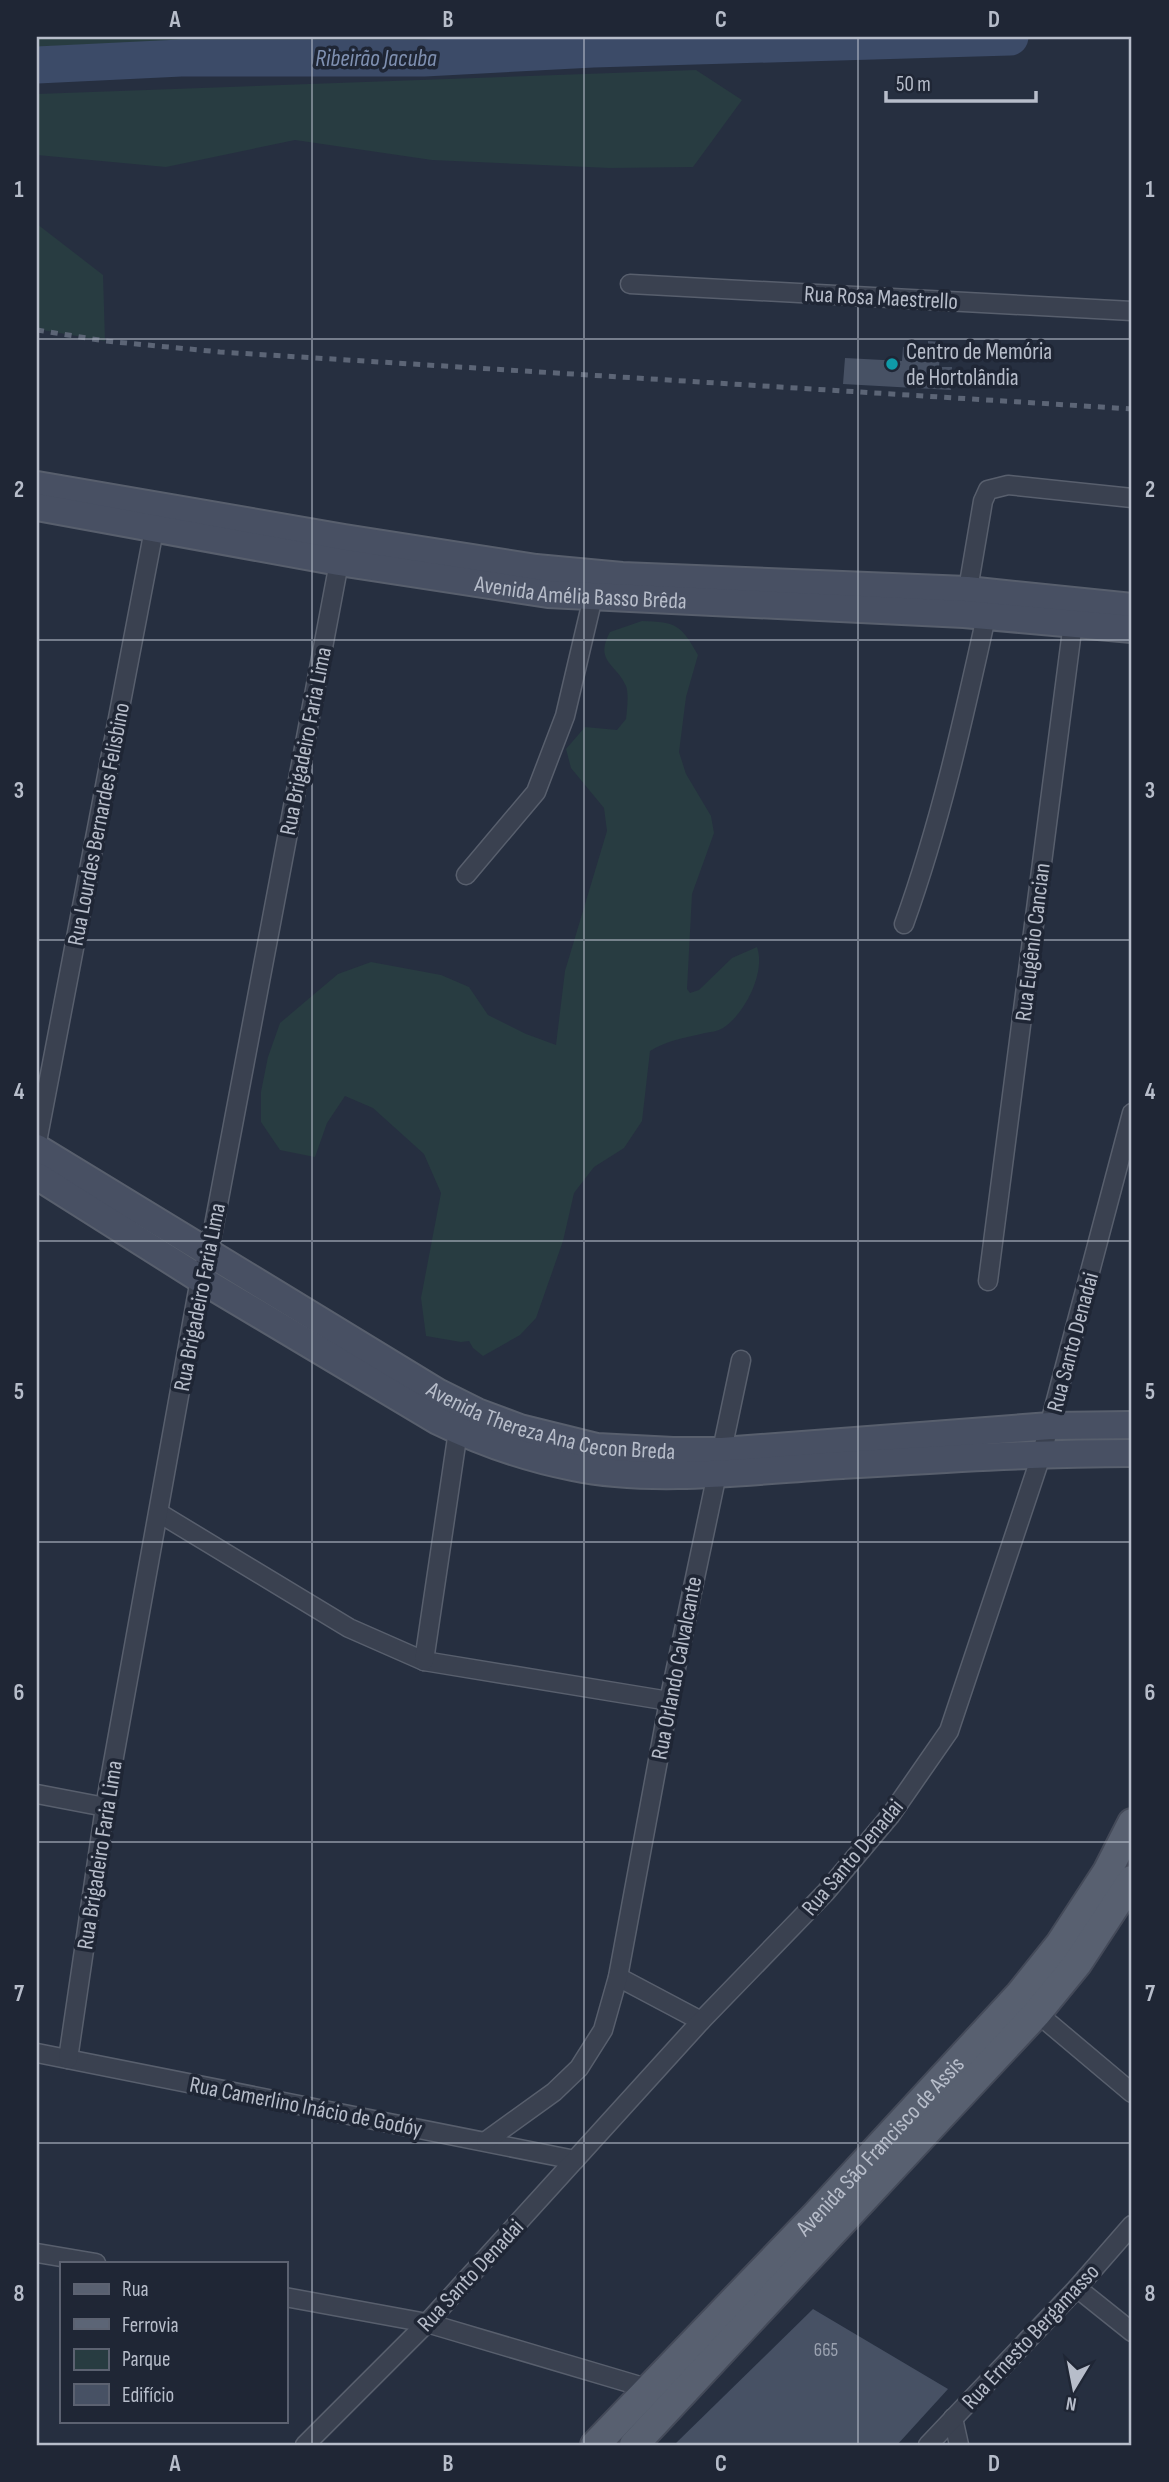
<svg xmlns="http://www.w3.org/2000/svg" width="1169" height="2482" font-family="'Sofia Sans Condensed',sans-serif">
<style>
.green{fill:#283c41}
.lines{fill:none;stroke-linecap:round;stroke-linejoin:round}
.river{stroke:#3c4b68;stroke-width:37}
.building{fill:#475164}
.street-casing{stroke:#585f6d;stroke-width:21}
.secondary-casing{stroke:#585f6d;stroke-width:30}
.primary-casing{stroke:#444a59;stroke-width:32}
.street{stroke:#3a4150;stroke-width:18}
.secondary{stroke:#485063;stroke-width:26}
.primary{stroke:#586070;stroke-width:28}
.rail{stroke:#5c6576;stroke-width:5;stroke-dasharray:7 7;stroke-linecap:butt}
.grid{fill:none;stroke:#b7bdca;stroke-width:2;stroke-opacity:0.55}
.culture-dot{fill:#0f9aa8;stroke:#1f2635;stroke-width:2.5}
.labels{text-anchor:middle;stroke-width:7;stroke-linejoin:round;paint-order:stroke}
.number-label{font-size:19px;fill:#9ba2b0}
.street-label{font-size:23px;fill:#b7bdca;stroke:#1f2635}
.poi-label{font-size:23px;fill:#b7bdca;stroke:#1f2635;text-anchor:start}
.water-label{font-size:24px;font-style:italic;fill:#7f90b1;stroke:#1f2635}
.neatline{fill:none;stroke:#b7bdca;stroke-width:2.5}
.grid-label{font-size:23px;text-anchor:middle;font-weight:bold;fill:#b7bdca}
</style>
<rect width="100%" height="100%" fill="#262f40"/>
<g class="green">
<polygon points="37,37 694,37 620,41 37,60"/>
<polygon points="696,70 742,100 693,167 610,168 432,160 295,140 166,167 37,155 37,94"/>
<polygon points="37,224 103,275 105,341 37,329"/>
<path d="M642,621c35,1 39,4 56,34l-12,42 -7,55 7,22 25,42 3,17 -22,61 -5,95 3,4 9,-3 33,-32 25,-11c9,25 -12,67 -34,81 -6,4 -15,4 -22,6 -18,4 -35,7 -51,17l-8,70 -18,27 -30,19 -20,26 -11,48 -27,77 -16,17 -37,21 -10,-8 -4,-7 -8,1 -35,-6 -5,-38 20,-105 -17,-39 -51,-46 -28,-12 -18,27 -12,34 -35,-7 -19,-28v-30l7,-35 12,-34 58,-49 33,-12 70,13 28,12 19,28 38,19 30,11 9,-74 42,-140 -3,-23 -33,-40 -5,-19 19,-22 32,3 9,-11c1,-9 3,-25 0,-33 -10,-23 -32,-24 -16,-54z"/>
</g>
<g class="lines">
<polyline class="river" points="37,65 181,58 424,58 593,49 1010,37"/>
</g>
<g class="building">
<polygon points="928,341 941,342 939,367 952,367 951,390 843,384 845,358 902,361 903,347 928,348"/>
<polygon points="813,2309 948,2389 897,2445 674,2445"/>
</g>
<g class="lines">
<defs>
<g id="street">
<polyline points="630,284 1132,311"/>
<polyline points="966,601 983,501 988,490 1008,485 1132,498"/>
<polyline points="466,875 536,792 565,716 593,597"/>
<path d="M904,924c36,-100 59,-203 82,-307"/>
<polyline points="37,1142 156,519"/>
<polyline points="988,1281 1074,615"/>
<polyline points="159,1513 349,1628 424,1661 669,1701"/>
<polyline points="424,1661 458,1431"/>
<polyline points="37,1794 105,1807"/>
<polyline points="618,1977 701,2021"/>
<polyline points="1037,2013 1132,2093"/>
<polyline points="37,2053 575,2160"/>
<polyline points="68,2059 105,1807 200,1279 209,1252 341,552"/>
<polyline points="486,2141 554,2092 579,2068 603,2030 618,1977 669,1701 741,1360"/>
<polyline points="37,2253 96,2263"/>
<polyline points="1077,2288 1132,2332"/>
<polyline points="285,2297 427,2323 650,2389"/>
<polyline points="953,2418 959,2445"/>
<polyline points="305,2445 427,2323 701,2021 826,1892 890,1816 949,1731 1042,1453 1132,1113"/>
<polyline points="928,2445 1077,2288 1132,2225"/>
</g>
<g id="secondary">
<polyline points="37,485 344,538 536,568 622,576 967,590 1132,607"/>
<path id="s1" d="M37,507l302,55 209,32 416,20 168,15"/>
<path id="s2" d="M37,1148l402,245 38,19 43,16 77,19 76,4h49l328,-25 82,-1"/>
<path d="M37,1176l163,103 238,142c41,20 89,37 135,46 81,17 185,3 269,-2 97,-6 193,-12 290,-12"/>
</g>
<g id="primary">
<path id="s3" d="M595,2445l221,-230 204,-221 40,-50 47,-72 25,-49"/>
<polyline points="634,2445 1037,2013 1077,1964 1132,1880"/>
</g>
</defs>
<use href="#street" class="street-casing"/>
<use href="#secondary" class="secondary-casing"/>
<use href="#primary" class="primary-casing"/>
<use href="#street" class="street"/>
<use href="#secondary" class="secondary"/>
<use href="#primary" class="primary"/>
<polyline class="rail" points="37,330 105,341 220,352 1132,409"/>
</g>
<path class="grid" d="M312,37v2408M584,37v2408M858,37v2408M37,339h1095M37,640h1095M37,940h1095M37,1241h1095M37,1542h1095M37,1842h1095M37,2143h1095"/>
<circle class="culture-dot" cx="892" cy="364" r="7"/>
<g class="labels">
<g class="number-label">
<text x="826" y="2356">665</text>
</g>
<g class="street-label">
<text transform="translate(881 297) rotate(3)" y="8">Rua Rosa Maestrello</text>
<text dy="8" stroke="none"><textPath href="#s1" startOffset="551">Avenida Amélia Basso Brêda</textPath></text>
<text transform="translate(305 741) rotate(-79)" y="8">Rua Brigadeiro Faria Lima</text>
<text transform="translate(98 824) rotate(-79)" y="8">Rua Lourdes Bernardes Felisbino</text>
<text transform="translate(1032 942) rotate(-83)" y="8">Rua Eugênio Cancian</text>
<text transform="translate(199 1297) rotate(-79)" y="8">Rua Brigadeiro Faria Lima</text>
<text transform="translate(1072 1342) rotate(-75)" y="8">Rua Santo Denadai</text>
<text dy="8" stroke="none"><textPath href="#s2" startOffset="588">Avenida Thereza Ana Cecon Breda</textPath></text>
<text transform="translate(676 1668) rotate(-79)" y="8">Rua Orlando Calvalcante</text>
<text transform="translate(99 1855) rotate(-81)" y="8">Rua Brigadeiro Faria Lima</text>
<text transform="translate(852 1857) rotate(-50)" y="8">Rua Santo Denadai</text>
<text transform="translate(306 2106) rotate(11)" y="8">Rua Camerlino Inácio de Godóy</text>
<text dy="8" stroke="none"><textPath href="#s3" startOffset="413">Avenida São Francisco de Assis</textPath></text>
<text transform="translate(470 2275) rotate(-47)" y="8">Rua Santo Denadai</text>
<text transform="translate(1030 2336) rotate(-47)" y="8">Rua Ernesto Bergamasso</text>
</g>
<g class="poi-label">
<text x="906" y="359">Centro de Memória<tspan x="906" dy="26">de Hortolândia</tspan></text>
</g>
<g class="water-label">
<text x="376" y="66">Ribeirão Jacuba</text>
</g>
</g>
<rect width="1169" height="2482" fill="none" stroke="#1f2635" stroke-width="77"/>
<rect x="60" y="2262" width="228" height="161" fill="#1f2635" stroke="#5c6271" stroke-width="2"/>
<rect x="74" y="2284" width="35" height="10" fill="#586070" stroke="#5c6271" stroke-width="2"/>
<text x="122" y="2296" font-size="21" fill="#b7bdca">Rua</text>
<rect x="74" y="2319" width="35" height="10" fill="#5c6576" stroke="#5c6271" stroke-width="2"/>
<text x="122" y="2332" font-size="21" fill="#b7bdca">Ferrovia</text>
<rect x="74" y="2349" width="35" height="21" fill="#283c41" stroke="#5c6271" stroke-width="2"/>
<text x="122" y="2366" font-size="21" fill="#b7bdca">Parque</text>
<rect x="74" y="2384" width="35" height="21" fill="#475164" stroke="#5c6271" stroke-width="2"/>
<text x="122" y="2402" font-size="21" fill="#b7bdca">Edifício</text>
<g transform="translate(1074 2388) rotate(190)" stroke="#1f2635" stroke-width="5" paint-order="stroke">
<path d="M0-5L12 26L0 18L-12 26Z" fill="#b7bdca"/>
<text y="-10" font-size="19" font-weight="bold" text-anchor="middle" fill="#b7bdca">N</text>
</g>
<path d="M886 91v10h150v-10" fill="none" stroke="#b7bdca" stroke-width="3.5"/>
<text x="896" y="91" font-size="21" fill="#b7bdca" stroke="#1f2635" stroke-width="5" paint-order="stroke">50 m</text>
<rect x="38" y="38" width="1092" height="2406" class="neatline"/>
<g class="grid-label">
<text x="175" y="27">A</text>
<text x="448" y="27">B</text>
<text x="721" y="27">C</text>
<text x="994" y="27">D</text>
<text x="19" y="197">1</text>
<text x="1150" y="197">1</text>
<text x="19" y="497">2</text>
<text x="1150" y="497">2</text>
<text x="19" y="798">3</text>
<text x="1150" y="798">3</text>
<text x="19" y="1099">4</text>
<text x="1150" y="1099">4</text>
<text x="19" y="1399">5</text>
<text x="1150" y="1399">5</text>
<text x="19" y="1700">6</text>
<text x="1150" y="1700">6</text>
<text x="19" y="2001">7</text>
<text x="1150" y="2001">7</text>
<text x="19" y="2301">8</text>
<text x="1150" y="2301">8</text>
<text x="175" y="2471">A</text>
<text x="448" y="2471">B</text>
<text x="721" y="2471">C</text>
<text x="994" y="2471">D</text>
</g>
</svg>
